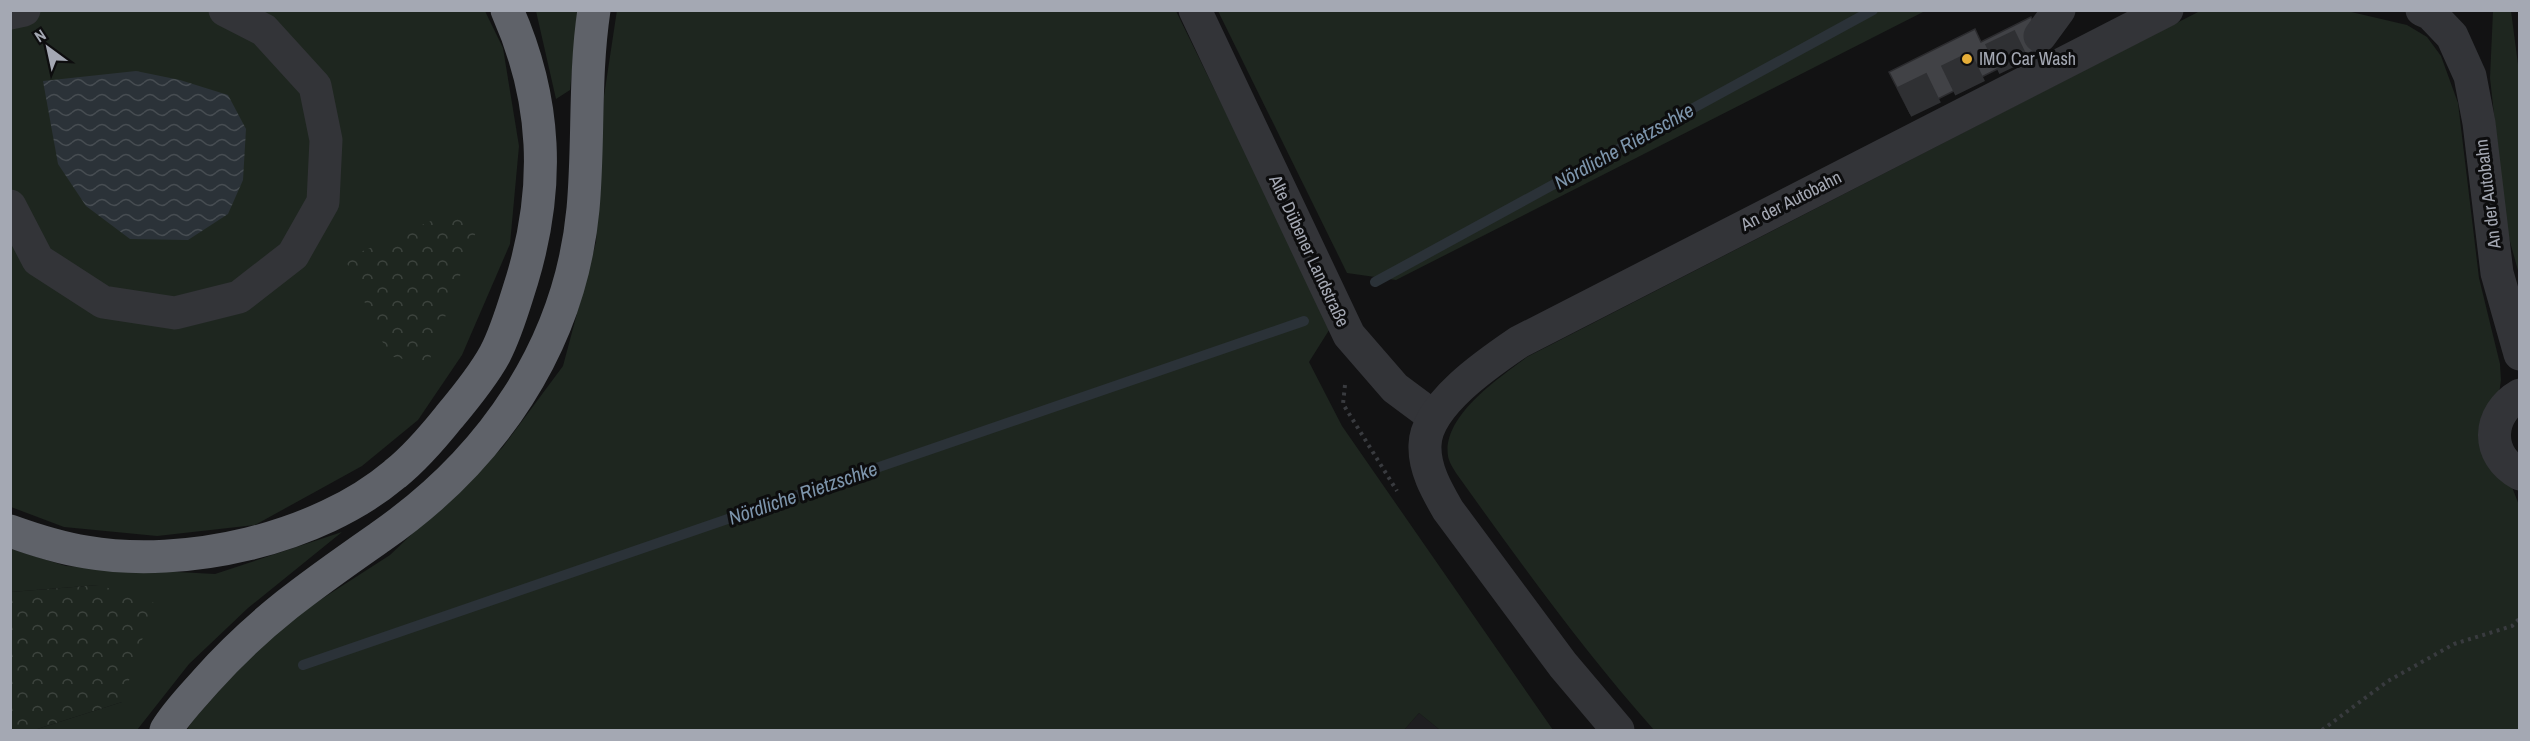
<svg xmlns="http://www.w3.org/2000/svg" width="2530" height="741" font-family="'Archivo Narrow',sans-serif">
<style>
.built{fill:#1e1e20}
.green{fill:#1e261f}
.forest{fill:url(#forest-crowns)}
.water{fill:url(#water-waves)}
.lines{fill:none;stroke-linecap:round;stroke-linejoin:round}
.stream{stroke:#2b3238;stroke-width:10}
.building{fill:#414246;stroke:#2c2c2f;stroke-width:1.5}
.minor-tunnel{stroke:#2f3033;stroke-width:33;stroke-dasharray:33 16;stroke-linecap:butt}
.path{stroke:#393b3f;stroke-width:4;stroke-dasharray:3 4.5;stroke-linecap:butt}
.minor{stroke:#333438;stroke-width:33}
.highway{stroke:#5f6269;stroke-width:33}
.poi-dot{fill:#e5ad38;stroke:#0d0d0e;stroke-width:2}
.labels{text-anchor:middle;stroke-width:6;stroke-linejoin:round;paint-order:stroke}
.poi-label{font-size:18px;fill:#a4a8b3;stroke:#0d0d0e;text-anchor:start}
.street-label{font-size:18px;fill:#a4a8b3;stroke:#0d0d0e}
.water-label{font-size:20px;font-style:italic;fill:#7d95ac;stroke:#0d0d0e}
</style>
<defs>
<pattern id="forest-crowns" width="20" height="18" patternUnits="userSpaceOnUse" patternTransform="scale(1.5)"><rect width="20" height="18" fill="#1e261f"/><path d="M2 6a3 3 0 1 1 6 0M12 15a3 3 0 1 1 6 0" fill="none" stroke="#3c433d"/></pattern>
<pattern id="water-waves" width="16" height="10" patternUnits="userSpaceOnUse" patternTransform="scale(1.5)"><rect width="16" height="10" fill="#2b3238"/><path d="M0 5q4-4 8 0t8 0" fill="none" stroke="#474d52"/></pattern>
</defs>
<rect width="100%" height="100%" fill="#121213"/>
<polygon class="built" points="1419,713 1440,730 1404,730"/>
<g class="green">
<polygon points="617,10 1176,11 1331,327 1309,362 1342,426 1553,730 1440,730 1419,713 1404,730 187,730 193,720 275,629 390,555 502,448 563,366 596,242 604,96"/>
<polygon points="10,11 485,11 503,48 519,146 510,244 462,355 418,420 362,466 255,525 157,536 64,527 11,507"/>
<polygon points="536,11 578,11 570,90 556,99"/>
<polygon points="1218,11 1925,11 1396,280 1347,273"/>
<path d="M2200,11h147l60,14 20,12 14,19 17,47 21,175 21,86 1,16 -2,14 11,88 9,23v225h-865c-72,-81 -135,-169 -198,-257 -3,-5 -7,-11 -8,-17 -6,-40 51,-78 79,-99z"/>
<polygon points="2493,11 2511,11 2519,72 2519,274 2507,231 2490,78"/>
<polygon points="342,532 248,608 189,664 137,730 34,730 122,702 99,585 11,592 11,549 66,566 215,574"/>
</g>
<g class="forest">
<polygon points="449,213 481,218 428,364 389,356 345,259"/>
<polygon points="99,585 154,603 122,702 34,730 11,730 11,592"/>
</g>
<polygon class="water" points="136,71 180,80 228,95 246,129 243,180 228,214 188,240 130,239 86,206 58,164 43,81"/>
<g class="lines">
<g class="stream">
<polyline points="1375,282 1873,10"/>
<polyline points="303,665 1304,321"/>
</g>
</g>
<polygon class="building" points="2031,17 2045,45 1910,113 1889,72 1975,29 1981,42"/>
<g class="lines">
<polyline class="minor-tunnel" points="1904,102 2040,36"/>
<g class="path">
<polyline points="1345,385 1343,404 1397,491"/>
<polyline points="2322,730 2388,681 2454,644 2512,626 2520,618"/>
</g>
<g class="minor">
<polyline points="1195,10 1349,335 1395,388 1434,417"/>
<polyline points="2422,10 2431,14 2452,36 2470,76 2479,123 2497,273 2520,354"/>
<polyline points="10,13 24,10"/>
<polyline points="2040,36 2059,10"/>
<polyline points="10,206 38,260 103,302 175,313 239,297 293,255 323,202 326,140 315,86 264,30 225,10"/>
<path d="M2520,395c-33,19 -35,60 0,79"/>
<path d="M1618,730l-55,-65 -115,-155c-11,-19 -24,-41 -23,-65 1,-40 63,-82 94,-103l648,-332"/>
</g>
<g class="highway">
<path d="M10,531c25,9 50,17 76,21 99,17 232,-13 309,-78 20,-16 38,-37 54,-57 16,-19 34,-41 46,-63 12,-23 19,-49 27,-74 28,-93 25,-180 -15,-270"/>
<path d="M166,730c11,-18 26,-33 40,-49 53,-60 108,-98 174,-144 111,-77 190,-190 203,-328 6,-66 1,-132 11,-199"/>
</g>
</g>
<circle class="poi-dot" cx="1967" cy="59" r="6"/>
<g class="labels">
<g class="poi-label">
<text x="1979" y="65">IMO Car Wash</text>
</g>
<g class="street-label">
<text transform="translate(2488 194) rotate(-97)" y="6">An der Autobahn</text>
<text transform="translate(1791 201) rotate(-27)" y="6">An der Autobahn</text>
<text transform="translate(1309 251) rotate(65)" y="6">Alte Dübener Landstraße</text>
</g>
<g class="water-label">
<text transform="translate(1624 146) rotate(-29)" y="7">Nördliche Rietzschke</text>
<text transform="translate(803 493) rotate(-19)" y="7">Nördliche Rietzschke</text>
</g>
</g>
<rect width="2530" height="741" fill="none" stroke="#a4a8b3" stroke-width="24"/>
<g transform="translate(48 48) rotate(327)" stroke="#0d0d0e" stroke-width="4.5" paint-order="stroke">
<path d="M0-4.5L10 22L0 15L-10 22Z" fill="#a4a8b3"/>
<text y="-9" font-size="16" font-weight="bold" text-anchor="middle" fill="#a4a8b3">N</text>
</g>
</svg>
